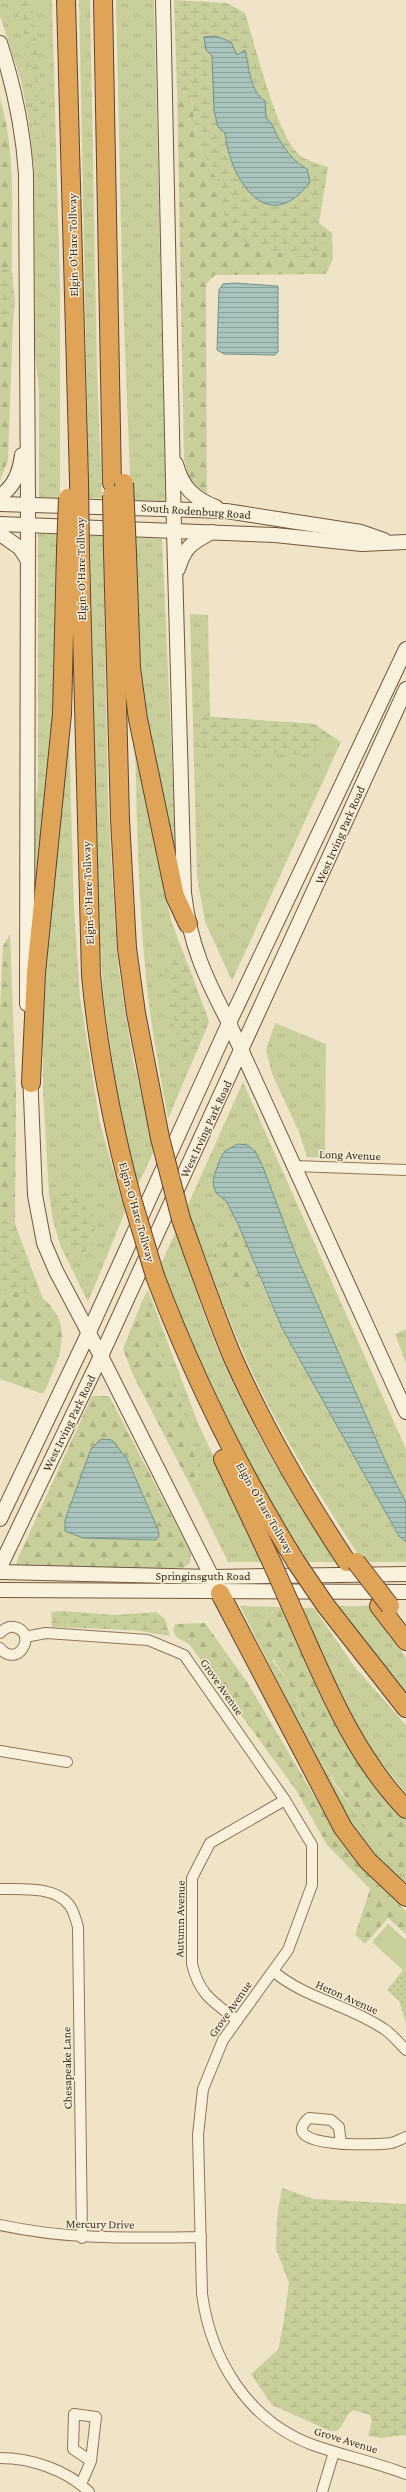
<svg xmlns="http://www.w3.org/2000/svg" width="406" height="2492" font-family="'Crimson Pro',serif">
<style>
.grass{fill:url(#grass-tufts)}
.forest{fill:url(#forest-firs);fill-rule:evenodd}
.wetland{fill:url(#wetland-marsh)}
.park{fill:url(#park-dots)}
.pitch{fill:#c9cf9b}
.water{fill:url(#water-rules);stroke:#6f938a}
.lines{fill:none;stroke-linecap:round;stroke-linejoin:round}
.street-casing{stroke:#8d765c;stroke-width:12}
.secondary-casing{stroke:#6f573f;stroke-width:16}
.highway-casing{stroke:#5b4430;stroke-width:20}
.street{stroke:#faf1dc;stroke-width:10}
.secondary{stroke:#faf1dc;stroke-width:14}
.highway{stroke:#e0a458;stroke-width:18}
.highway-bridge-casing{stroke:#5b4430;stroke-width:20;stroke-linecap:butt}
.highway-bridge{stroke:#e0a458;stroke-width:18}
.labels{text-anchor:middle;stroke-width:3;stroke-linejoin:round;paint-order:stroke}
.street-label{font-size:12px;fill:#3d2e20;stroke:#f7eed8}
</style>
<defs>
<pattern id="grass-tufts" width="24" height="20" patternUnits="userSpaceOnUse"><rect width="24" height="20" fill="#c9cf9b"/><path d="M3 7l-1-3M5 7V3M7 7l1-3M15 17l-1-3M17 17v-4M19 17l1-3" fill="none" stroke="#aeb285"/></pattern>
<pattern id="forest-firs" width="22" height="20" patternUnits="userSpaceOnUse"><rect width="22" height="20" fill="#c9cf9b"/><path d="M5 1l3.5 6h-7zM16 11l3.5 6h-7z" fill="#aeb285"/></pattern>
<pattern id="wetland-marsh" width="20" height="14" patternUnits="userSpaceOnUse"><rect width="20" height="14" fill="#c9cf9b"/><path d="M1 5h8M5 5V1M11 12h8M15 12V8" fill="none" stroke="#aeb285"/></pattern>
<pattern id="park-dots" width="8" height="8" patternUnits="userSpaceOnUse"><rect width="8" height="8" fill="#c9cf9b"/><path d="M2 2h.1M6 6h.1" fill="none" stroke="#aeb285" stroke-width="1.8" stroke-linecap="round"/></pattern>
<pattern id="water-rules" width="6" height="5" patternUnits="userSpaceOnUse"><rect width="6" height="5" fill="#a9c4bc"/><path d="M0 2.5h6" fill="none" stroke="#8ba098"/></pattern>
</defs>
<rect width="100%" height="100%" fill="#f0e4c8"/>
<g class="grass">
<polygon points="0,0 52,0 60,287 60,499 39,498 39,391 35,354 34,167 29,123 21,80 0,16"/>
<polygon points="79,0 90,0 97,370 102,498 89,498"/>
<polygon points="116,0 154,0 166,501 131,500 122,272"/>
<polygon points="38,534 59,534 53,718 32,932 30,932 35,804 38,782"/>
<polygon points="90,536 103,536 108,802 115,923 119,970 133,1060 155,1149 136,1189 119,1109 104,1000 99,931"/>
<polygon points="133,537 162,539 176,846 174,846 147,720 141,674"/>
<polygon points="190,614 208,615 210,717 314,724 341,742 232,981 205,922 197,877"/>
<polygon points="69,733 74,909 80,997 100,1123 125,1212 88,1302 61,1247 53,1221 49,1194 43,1092 43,969"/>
<path d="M135,745l36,175 38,102 -41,97c-9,-51 -19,-101 -23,-153 -7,-73 -8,-147 -10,-221z"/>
<polygon points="275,1023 326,1044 325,1158 307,1157 299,1132 272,1074 266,1050"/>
<path d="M243,1082l163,367v54l-17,-34 -93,-214 -14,-38 -62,-58 -7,25 3,9 10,8 12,23 -25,32 43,32 6,-5 20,45 117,208 7,6v20h-43c-37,-57 -74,-114 -104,-175 -28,-58 -50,-119 -72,-180z"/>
<path d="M177,1229c22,82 55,162 98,235 20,33 41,65 62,98h-33l-42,-70 -61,-122 -41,-104z"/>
<polygon points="148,1290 198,1423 263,1562 228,1562 191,1487 196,1487 197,1464 181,1403 167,1375 145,1300 142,1301"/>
<polygon points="406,1329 406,1363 395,1334"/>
<polygon points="240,1606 279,1607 271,1613 273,1661 295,1692 306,1733 335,1785 396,1865 406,1873 406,1884 376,1856 346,1818"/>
<polygon points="335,1606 369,1606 406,1658 406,1694"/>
<polygon points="301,1608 314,1608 354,1666 406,1725 406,1793 366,1744"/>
</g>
<g class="forest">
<path d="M177,90l14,5 7,49 24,46v22l97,11 13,10 1,26 -7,15 -111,1 -9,9 1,211c-16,-6 -20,-20 -23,-36z"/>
<path d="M0,99c17,55 11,115 12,172l-12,-4z"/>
<polygon points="0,315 13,321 8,460 0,481"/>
<polygon points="10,934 16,1091 15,1224 0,1216 0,1008 3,946"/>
<polygon points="238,1224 262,1283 256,1288 230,1289 222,1281 213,1256"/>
<path d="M9,1289c11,3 24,5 33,9 4,2 7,6 9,9 23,24 4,62 -8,87l-43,-15v-69l2,-2v-15z"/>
<polygon points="146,1300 167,1375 181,1403 197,1464 196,1487 191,1487 189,1483 132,1373 123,1349 142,1301"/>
<path d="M92,1396h17l82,157 -1,10 -7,5h-162l-5,-3 2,-7zM101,1440l26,19 31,70 1,7 -3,4 -73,-2 -18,-7v-11l26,-71z"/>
<path d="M279,1607l5,5 53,114 28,45 41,49v53l-10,-8c-32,-42 -65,-83 -89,-130 -6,-14 -6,-31 -13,-44 -14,-25 -49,-59 -15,-84z"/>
<polygon points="205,1623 247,1682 342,1843 374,1881 406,1911 406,1934 388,1918 365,1944 355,1935 370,1889 327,1845 296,1790 189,1644 176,1637 173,1629 175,1624"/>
</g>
<g class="wetland">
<polygon points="15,0 32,0 38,66 47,112 42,121 42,136 37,142 34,130 32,101 38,91"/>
<path d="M174,0l53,3 18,10c10,31 33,129 57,144 7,4 17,7 26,10l-9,56 5,28 -3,9 -42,-7 -33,-11 -24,-30v-22l-24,-46 -7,-49 -14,-5z"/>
<polygon points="0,267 12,271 15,303 13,321 0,315"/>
<polygon points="200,716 314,724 326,732 318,751 298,754 200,750"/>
<polygon points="170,957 188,964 209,1022 193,1060 179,1050 165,968"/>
<path d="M58,1192c18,0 30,17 38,31l-3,20 -12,13 -10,-3 -9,-16 -8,-38z"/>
<polygon points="0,1216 15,1224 43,1299 9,1289 2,1293 2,1308 0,1310"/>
<polygon points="63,1611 115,1615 156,1612 165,1619 170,1636 134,1630 52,1627 51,1612"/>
<path d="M282,2188l32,11 92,5v231l-24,3 -14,-2 4,-15 -2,-6 -17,-5c-9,6 -8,15 -16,21h-7l-58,-26 -21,-31 27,-24 5,-24 6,-43 -13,-34 1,-32z"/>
</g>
<polygon class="park" points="403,1970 406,1973 406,2023 399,2001 387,1990"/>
<polygon class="pitch" points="388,1924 406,1940 406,1973 372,1942"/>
<g class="water">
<path d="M216,36l15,6 6,13 8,-5c4,16 5,42 20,51l1,17c8,6 7,11 12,19 7,13 16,25 29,32l3,13c-43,57 -80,-3 -85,-49l-7,-6 -4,-17 -2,-54 -6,-6 -2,-13z"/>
<polygon points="234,283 278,286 278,352 275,355 224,354 217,350 219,290 223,284"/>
<polygon points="238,1144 247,1145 255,1151 263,1167 296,1255 389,1469 406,1503 406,1542 399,1536 282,1328 238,1224 226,1201 216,1193 213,1184 214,1176 220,1159 225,1151"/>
<polygon points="101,1439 112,1440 127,1459 158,1529 159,1536 156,1540 83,1538 65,1531 65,1520 91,1449"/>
</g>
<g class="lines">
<defs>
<g id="street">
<polyline points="294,1166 406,1170"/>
<path d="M0,1633c4,-4 8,-7 14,-6 25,5 4,43 -14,21"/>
<path d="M25,1637l21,-4 102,7 36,15 101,145 27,45v40l-24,65 -65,90 -20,49 -5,46 4,159c9,66 46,127 111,151 31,11 62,17 93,29"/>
<polyline points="0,1751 67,1762"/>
<path d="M0,1889c21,0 56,-3 70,17 4,6 6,14 8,21l4,311"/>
<path d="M274,1972c33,27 75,33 110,57 8,5 15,14 22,21"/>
<path d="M237,2020c-24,-18 -38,-26 -45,-56v-86l18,-35 75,-43"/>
<path d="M341,2144l-2,-17 -8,-7 -22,-2c-35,31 70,27 82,25 5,-1 10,-4 15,-6"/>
<path d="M0,2225c69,15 131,13 201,12"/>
<path d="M0,2458c31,0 67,12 89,34"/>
<polyline points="81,2484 91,2461 96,2417 74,2414 73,2449 91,2461"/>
<polyline points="322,2492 334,2452"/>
</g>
<g id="secondary">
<path d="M163,0l11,530 10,363c6,52 21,84 45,130l177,389"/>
<path d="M0,43c14,43 23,86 26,131l2,330 -1,500"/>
<path d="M176,464c6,23 18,35 40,43"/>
<path d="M0,496c14,-9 20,-24 22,-41"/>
<polyline points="0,504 226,511 361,532 384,540"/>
<polyline points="0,524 275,535 362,544 406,542"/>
<polyline points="0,534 20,548 27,559"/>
<path d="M178,569c7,-23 14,-26 34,-37"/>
<polyline points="30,1072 35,1195 44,1243 56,1271 101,1356 220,1593"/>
<polyline points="0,1519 89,1332 229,1023 406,649"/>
<polyline points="0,1567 101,1356 406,689"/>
<polyline points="0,1572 213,1577 406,1574"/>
<polyline points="0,1590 406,1592"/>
</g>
<g id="highway">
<polyline points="66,0 79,481"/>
<polyline points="103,0 112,483"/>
<path d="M80,552l11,423c7,76 21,149 41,224"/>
<polyline points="113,552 120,819 127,948 136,1013 160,1138"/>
<polyline points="127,553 131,668 138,719 175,896 188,924"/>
<polyline points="31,1083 36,973 62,714 66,551"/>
<path d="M181,1219c17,47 33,94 52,139 32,72 71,139 114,204"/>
<path d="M155,1276c38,100 84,194 141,286"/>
<polyline points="223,1459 272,1563"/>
<polyline points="220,1593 343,1828 368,1861 406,1897"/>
<path d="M291,1606c32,71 60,146 115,203"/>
<polyline points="326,1606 406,1708"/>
<polyline points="379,1606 406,1641"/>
</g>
</defs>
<use href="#street" class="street-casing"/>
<use href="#secondary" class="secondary-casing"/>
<use href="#highway" class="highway-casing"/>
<use href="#street" class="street"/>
<use href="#secondary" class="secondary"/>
<use href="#highway" class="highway"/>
<defs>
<g id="highway-bridge">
<polyline points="79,481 80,552"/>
<polyline points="124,483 127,553"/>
<polyline points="112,495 113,552"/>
<polyline points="66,551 68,498"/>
<polyline points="160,1138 181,1219"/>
<polyline points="132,1199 155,1276"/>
<polyline points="296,1562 326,1606"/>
<polyline points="356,1562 390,1606"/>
<polyline points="272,1563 291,1606"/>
</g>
</defs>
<use href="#highway-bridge" class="highway-bridge-casing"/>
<use href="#highway-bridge" class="highway-bridge"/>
</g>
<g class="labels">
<g class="street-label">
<text transform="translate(73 245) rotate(-91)" y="4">Elgin-O'Hare Tollway</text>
<text transform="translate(196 511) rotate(4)" y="4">South Rodenburg Road</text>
<text transform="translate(81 569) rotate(-91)" y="4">Elgin-O'Hare Tollway</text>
<text transform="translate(340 835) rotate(-66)" y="4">West Irving Park Road</text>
<text transform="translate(88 893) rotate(-92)" y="4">Elgin-O'Hare Tollway</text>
<text transform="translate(206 1129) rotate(-65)" y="4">West Irving Park Road</text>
<text transform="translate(350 1155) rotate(2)" y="4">Long Avenue</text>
<text transform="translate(137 1212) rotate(74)" y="4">Elgin-O'Hare Tollway</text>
<text transform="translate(69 1423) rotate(-64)" y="4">West Irving Park Road</text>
<text transform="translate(265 1508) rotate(60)" y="4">Elgin-O'Hare Tollway</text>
<text x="203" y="1580">Springinsguth Road</text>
<text transform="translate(222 1687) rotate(55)" y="4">Grove Avenue</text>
<text transform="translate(180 1919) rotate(-89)" y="4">Autumn Avenue</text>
<text transform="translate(347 1997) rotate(24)" y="4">Heron Avenue</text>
<text transform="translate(230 2009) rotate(-55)" y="4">Grove Avenue</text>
<text transform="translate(67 2068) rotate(-91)" y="4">Chesapeake Lane</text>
<text transform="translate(100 2224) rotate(1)" y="4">Mercury Drive</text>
<text transform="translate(346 2440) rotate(17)" y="4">Grove Avenue</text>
</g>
</g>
</svg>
